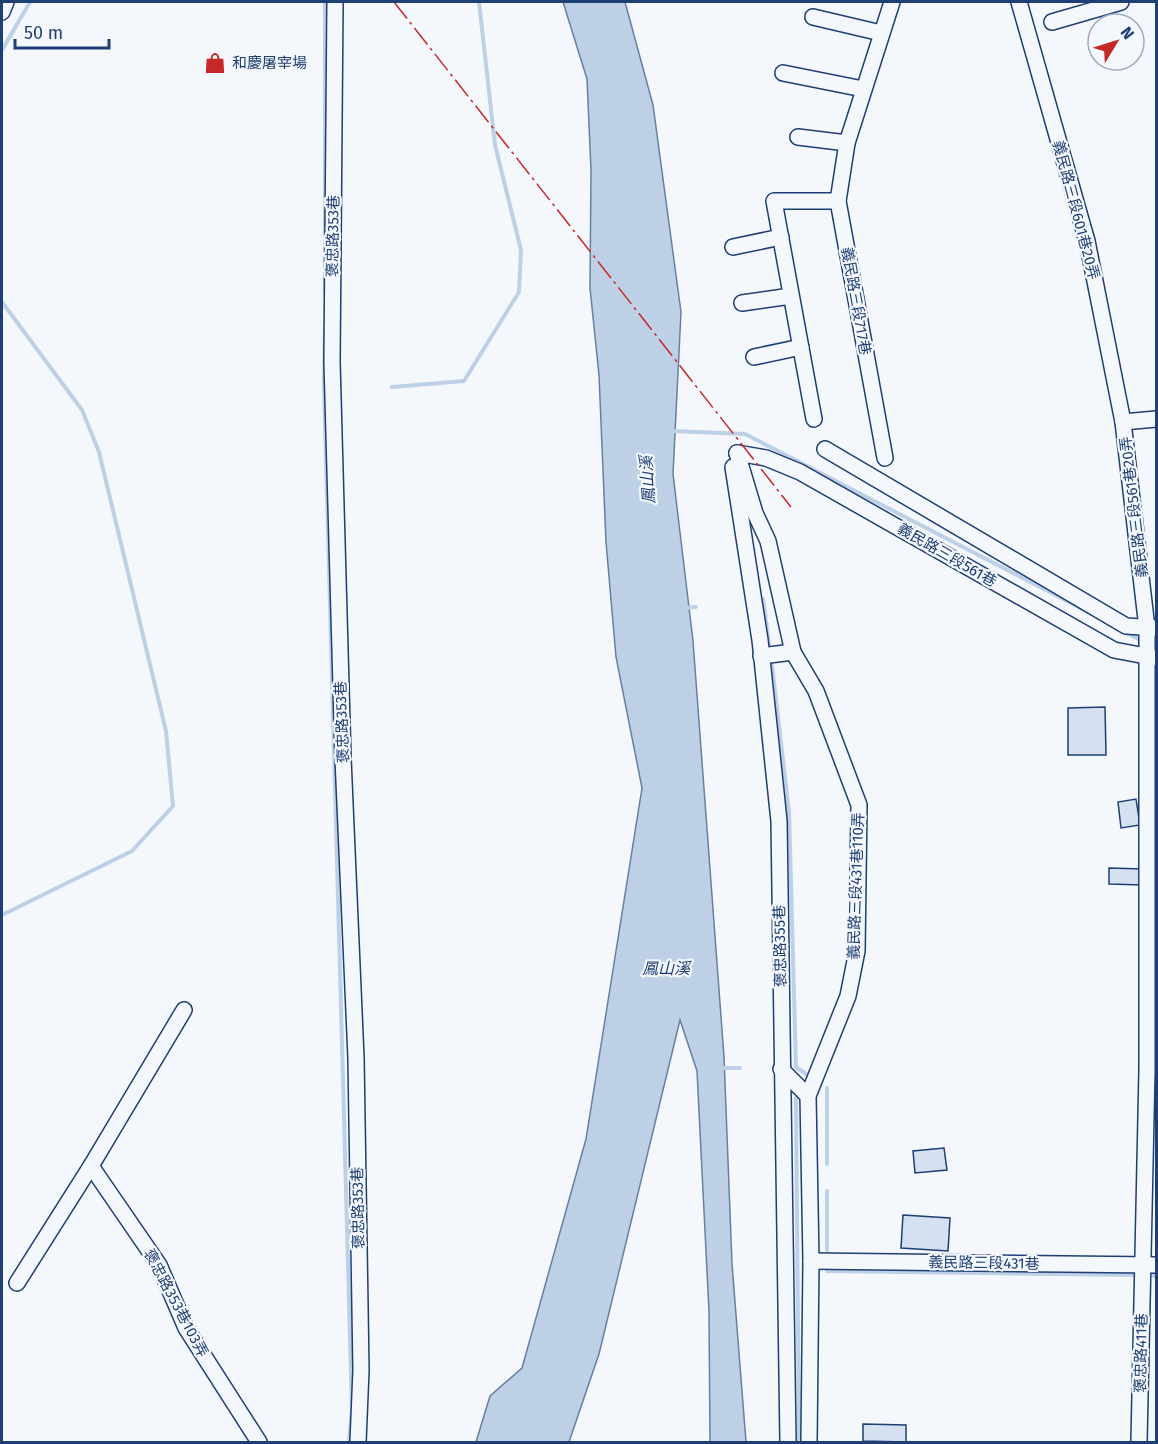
<svg xmlns="http://www.w3.org/2000/svg" width="1158" height="1444" font-family="'Fira Sans','Noto Sans TC',sans-serif">
<style>
.water{fill:#bed0e5;stroke:#687fa3;stroke-width:1.5}
.lines{fill:none;stroke-linecap:round;stroke-linejoin:round}
.stream{stroke:#bed0e5;stroke-width:4}
.building{fill:#d5e0f0;stroke:#1d3f73;stroke-width:1.5}
.minor-casing{stroke:#1d3f73;stroke-width:18}
.minor{stroke:#f4f7fb;stroke-width:15}
.power{stroke:#c62828;stroke-width:1.5;stroke-dasharray:21 4.5 3 4.5;stroke-linecap:butt}
.labels{text-anchor:middle;stroke-width:4.5;stroke-linejoin:round;paint-order:stroke}
.poi-label{font-size:15px;fill:#1d3f73;stroke:#f4f7fb;text-anchor:start}
.street-label{font-size:15px;fill:#1d3f73;stroke:#f4f7fb}
.water-label{font-size:16px;font-style:italic;fill:#1d3f73;stroke:#f4f7fb}
</style>
<rect width="100%" height="100%" fill="#f4f7fb"/>
<polygon class="water" points="563,2 625,2 653,105 681,312 673,474 693,641 724,1057 732,1264 746,1442 710,1442 709,1311 697,1071 680,1020 599,1354 569,1442 476,1442 490,1396 522,1368 586,1139 642,788 616,657 606,542 599,375 590,288 591,170 587,79"/>
<g class="lines">
<g class="stream">
<polyline points="2,50 30,2"/>
<polyline points="325,293 325,2"/>
<polyline points="2,302 82,410 99,452 166,731 173,806 132,851 2,915"/>
<polyline points="325,325 324,385 352,1410 349,1442"/>
<polyline points="392,387 464,381 519,292 521,250 495,145 479,2"/>
<polyline points="672,431 745,434 1092,614"/>
<polyline points="763,599 769,644"/>
<polyline points="685,608 696,607"/>
<polyline points="1125,632 1142,641"/>
<polyline points="772,665 789,812 796,1067 806,1074"/>
<polyline points="720,1068 740,1068"/>
<polyline points="796,1098 799,1442"/>
<polyline points="827,1164 827,1088"/>
<polyline points="827,1250 827,1191"/>
<polyline points="827,1271 1137,1275"/>
<polyline points="1153,1276 1156,1276"/>
</g>
</g>
<g class="building">
<polygon points="1105,707 1106,755 1068,755 1068,708"/>
<polygon points="1136,799 1140,825 1121,828 1118,802"/>
<polygon points="1109,868 1143,869 1143,885 1109,884"/>
<polygon points="944,1148 947,1170 915,1173 913,1151"/>
<polygon points="903,1215 950,1218 948,1251 901,1248"/>
<polygon points="863,1424 906,1425 906,1442 863,1441"/>
</g>
<g class="lines">
<defs>
<g id="minor">
<polyline points="335,2 332,362 343,758 356,1058 361,1370 358,1442"/>
<polyline points="1019,2 1087,241 1123,422 1147,628 1147,1070 1139,1442"/>
<polyline points="2,12 6,2"/>
<polyline points="813,17 881,33"/>
<polyline points="1052,22 1121,2"/>
<polyline points="783,73 863,89"/>
<polyline points="798,137 847,143"/>
<polyline points="733,247 781,237"/>
<polyline points="742,303 791,296"/>
<polyline points="754,357 801,347"/>
<polyline points="814,419 774,201 838,201"/>
<polyline points="1123,422 1156,419"/>
<polyline points="825,449 1126,626 1156,628"/>
<polyline points="737,453 755,513 768,541 793,652 816,691 859,805 857,951 848,996 808,1096 811,1261 809,1442"/>
<polyline points="737,453 766,458 800,472 1114,650 1156,658"/>
<polyline points="885,458 838,201 847,143 892,2"/>
<polyline points="733,467 760,640 779,821 788,1442"/>
<polyline points="761,656 793,652"/>
<polyline points="781,1069 808,1096"/>
<polyline points="91,1166 159,1265 186,1328 259,1442"/>
<polyline points="811,1261 1156,1265"/>
<polyline points="17,1283 91,1166 184,1010"/>
</g>
</defs>
<use href="#minor" class="minor-casing"/>
<use href="#minor" class="minor"/>
<polyline class="power" points="394,2 791,507"/>
</g>
<defs>
<symbol id="shop-bare" viewBox="-9 -9 18 18"><path d="M-5-2.5h2.3a2.7 3.5 0 0 1 5.4 0H5L5.5 6h-11ZM-1.5-2.5h3a1.5 2.3 0 0 0-3 0Z" fill="#c62828" stroke="#f4f7fb" stroke-width="2.5" paint-order="stroke"/></symbol>
</defs>
<g fill-rule="evenodd">
<use href="#shop-bare" x="200" y="48" width="30" height="30"/>
</g>
<g class="labels">
<g class="poi-label">
<text x="232" y="68">和慶屠宰場</text>
</g>
<g class="street-label">
<text transform="translate(1076 210) rotate(75)" y="5">義民路三段601巷20弄</text>
<text transform="translate(333 236) rotate(-89)" y="5">褒忠路353巷</text>
<text transform="translate(856 301) rotate(80)" y="5">義民路三段717巷</text>
<text transform="translate(1134 507) rotate(-97)" y="5">義民路三段561巷20弄</text>
<text transform="translate(947 555) rotate(30)" y="5">義民路三段561巷</text>
<text transform="translate(342 722) rotate(-92)" y="5">褒忠路353巷</text>
<text transform="translate(856 886) rotate(-88)" y="5">義民路三段431巷110弄</text>
<text transform="translate(780 946) rotate(-91)" y="5">褒忠路355巷</text>
<text transform="translate(358 1208) rotate(-91)" y="5">褒忠路353巷</text>
<text transform="translate(984 1263) rotate(1)" y="5">義民路三段431巷</text>
<text transform="translate(176 1303) rotate(62)" y="5">褒忠路353巷103弄</text>
<text transform="translate(1141 1353) rotate(-89)" y="5">褒忠路411巷</text>
</g>
<g class="water-label">
<text transform="translate(647 480) rotate(-94)" y="6">鳳山溪</text>
<text x="666" y="974">鳳山溪</text>
</g>
</g>
<rect width="1158" height="1444" fill="none" stroke="#1d3f73" stroke-width="6"/>
<g transform="translate(1116 42) rotate(52)"><circle r="28" fill="#f4f7fb" stroke="#9eadc5" stroke-width="1.5"/>
<path d="M0-4.5L10 22L0 15L-10 22Z" fill="#c62828"/>
<text y="-9" font-size="16" font-weight="bold" text-anchor="middle" fill="#1d3f73">N</text>
</g>
<path d="M15 39v9h94v-9" fill="none" stroke="#1d3f73" stroke-width="3"/>
<text x="24" y="39" font-size="18" fill="#1d3f73" stroke="#f4f7fb" stroke-width="4.5" paint-order="stroke">50 m</text>
</svg>
